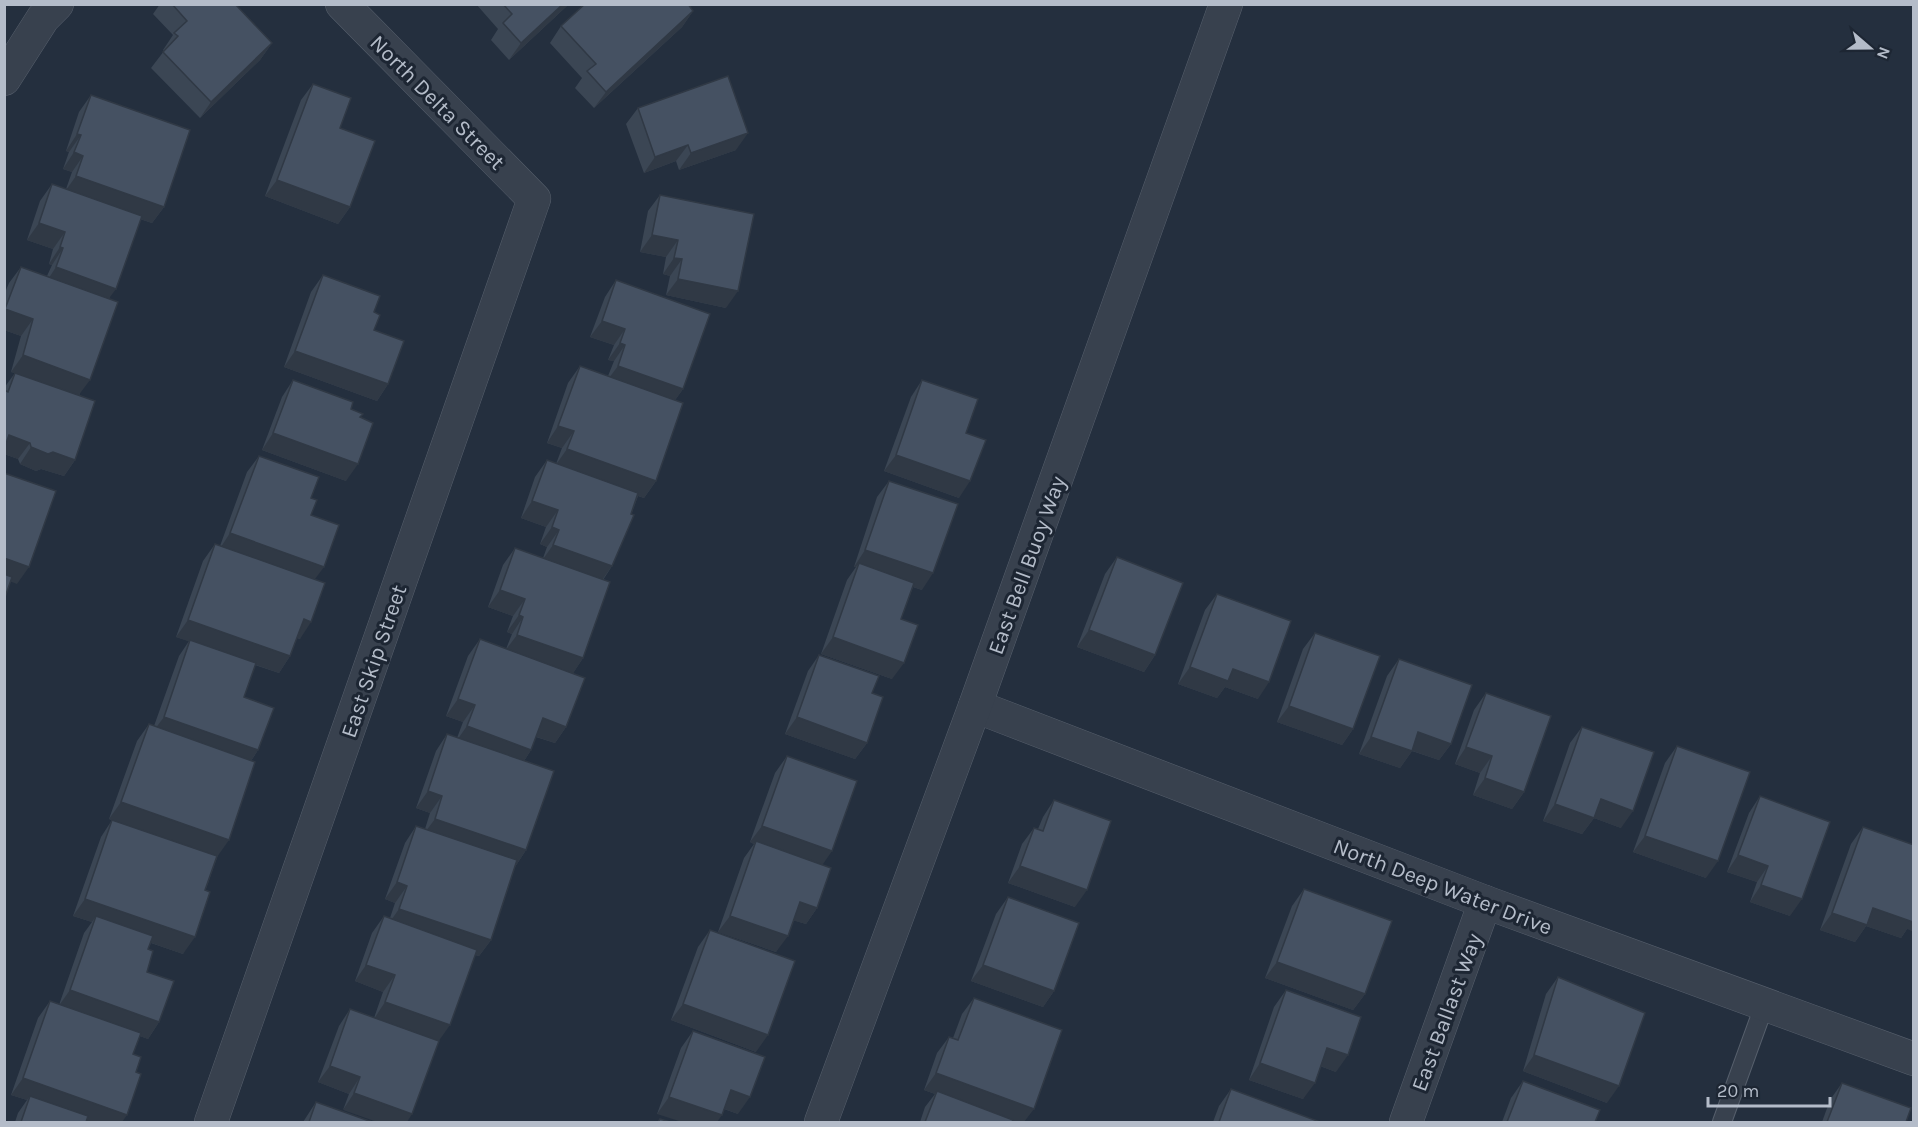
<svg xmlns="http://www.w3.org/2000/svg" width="1918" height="1127" font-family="Karla,sans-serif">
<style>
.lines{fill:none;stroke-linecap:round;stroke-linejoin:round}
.lane-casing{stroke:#565f6c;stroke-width:20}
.street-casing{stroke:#565f6c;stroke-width:34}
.lane{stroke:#38414e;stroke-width:18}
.street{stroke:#38414e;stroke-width:33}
.wall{fill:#3b4654}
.shaded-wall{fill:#303945}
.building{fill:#455162;stroke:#303945;stroke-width:1.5}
.labels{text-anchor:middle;stroke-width:6;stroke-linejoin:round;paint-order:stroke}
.street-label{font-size:22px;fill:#b4bcc9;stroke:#1d2633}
</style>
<rect width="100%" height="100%" fill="#242f3e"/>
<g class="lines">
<defs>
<polyline id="lane" points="1722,1122 1764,1006"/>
<g id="street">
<polyline points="4,79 43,18 57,4"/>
<polyline points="975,706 1485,902 1914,1059"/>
<polyline points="211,1122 534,199 342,4"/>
<polyline points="821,1122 975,706 1226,4"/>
<polyline points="1406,1122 1485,902"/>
</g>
</defs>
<use href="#lane" class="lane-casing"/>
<use href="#street" class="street-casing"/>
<use href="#lane" class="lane"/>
<use href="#street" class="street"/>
</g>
<g class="wall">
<polygon points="160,4 235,4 272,43 260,60 200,118 151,68 164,51 163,50 173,35 153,14"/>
<polygon points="476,4 569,4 509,60 491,40 498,29"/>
<polygon points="693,11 682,27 594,108 575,88 582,78 550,43 561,26"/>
<polygon points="313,84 340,128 350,207 338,224 265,196 301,100"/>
<polygon points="91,95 164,207 152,223 140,219 109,299 79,396 75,460 64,476 41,469 36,471 20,464 18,459 4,454 4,388 15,373 11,372 21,336 4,330 4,295 9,283 21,267 47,276 52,265 49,264 53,249 27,240 40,201 52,184 66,189 72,172 63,169 69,152 66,151 79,112"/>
<polygon points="638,108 736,150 679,170 676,161 644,173 626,124"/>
<polygon points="660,195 726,308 666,295 670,276 663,274 666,257 640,252 648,211"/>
<polygon points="323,275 374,312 374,330 388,384 377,401 284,367 311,292"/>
<polygon points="616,280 683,389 675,400 656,481 644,498 638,496 612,566 603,580 583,658 573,673 566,727 555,743 536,737 531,750 524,761 526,850 515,867 491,940 479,956 475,955 343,1110 349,1094 318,1082 339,1026 350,1009 374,1018 383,992 355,981 372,933 384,916 390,918 395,903 385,899 405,843 416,826 425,829 430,813 416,808 436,751 447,734 457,738 463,722 446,716 468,656 480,639 506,649 512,634 507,632 513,616 488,607 503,565 515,548 543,558 547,547 540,544 546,527 521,518 535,477 547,460 556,464 562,448 547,443 568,383 580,366 608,376 614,361 608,360 614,345 590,337 605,297"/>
<polygon points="293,380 351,409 360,417 346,481 262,450 282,397"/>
<polygon points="922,380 966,433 959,498 884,471 911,397"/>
<polygon points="259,456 311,498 315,579 300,639 297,638 290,656 279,673 255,665 244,697 258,750 251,761 183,954 151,943 148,949 147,972 159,1022 148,1039 140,1036 86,1122 15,1122 18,1113 27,1100 11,1095 38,1018 50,1001 59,1005 84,933 92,922 73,916 101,837 112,820 120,823 109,819 137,741 149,724 154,726 179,656 189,641 176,637 203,561 215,544 220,546 247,472"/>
<polygon points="889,481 922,590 913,587 901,619 892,679 821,654 847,580 856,567 854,567 877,497"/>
<polygon points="1117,557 1155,655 1144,672 1077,647 1105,574"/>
<polygon points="1217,594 1258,699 1225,687 1217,698 1178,684 1205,610"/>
<polygon points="1315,633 1353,729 1342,745 1277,722 1303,649"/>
<polygon points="819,655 872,693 867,743 855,759 785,734 808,671"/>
<polygon points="1399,659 1451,744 1439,760 1412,751 1400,768 1359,754 1387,676"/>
<polygon points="1486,693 1524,792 1512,809 1473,795 1480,773 1455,764 1474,710"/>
<polygon points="1582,727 1621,828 1594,818 1582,834 1543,821 1570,743"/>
<polygon points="1677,746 1706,878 1633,852 1665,763"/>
<polygon points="787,756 823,865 817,908 806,924 793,920 776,952 718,932 744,858 754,844 750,842 775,773"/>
<polygon points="1760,796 1790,916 1750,902 1757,882 1727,872 1749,813"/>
<polygon points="1054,800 1075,907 1008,883 1022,844 1034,828 1038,829 1043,817"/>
<polygon points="1863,827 1907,929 1901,938 1866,926 1855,942 1820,930 1851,844"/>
<polygon points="1304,889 1365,994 1353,1010 1265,978 1292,906"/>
<polygon points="1008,897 1054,991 1043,1007 971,981 996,914"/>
<polygon points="710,930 756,1052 671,1020 698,947"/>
<polygon points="1558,977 1607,1103 1523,1071 1546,994"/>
<polygon points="1286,990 1336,1072 1320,1066 1303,1099 1249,1080 1274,1007"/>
<polygon points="974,998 1024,1122 920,1122 925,1107 935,1094 924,1090 937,1053 949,1037 953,1038 962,1014"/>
<polygon points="693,1031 738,1114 724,1109 657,1114 681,1048"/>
<polygon points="1523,1081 1595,1122 1502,1122 1511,1098"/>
<polygon points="1842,1083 1906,1122 1822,1122 1830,1100"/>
<polygon points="1231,1089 1320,1122 1213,1122 1219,1106"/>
<polygon points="316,1102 372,1122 303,1122 305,1119"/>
</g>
<g class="shaded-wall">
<polygon points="563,4 569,4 509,60 521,43"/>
<polygon points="693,11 682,27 594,108 606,92"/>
<polygon points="272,43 260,60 200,118 211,102"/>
<polygon points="748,133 736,150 679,170 691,153"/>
<polygon points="77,134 81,135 69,152 66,151"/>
<polygon points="688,145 676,161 644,173 655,157"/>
<polygon points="74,152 83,156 72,172 63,169"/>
<polygon points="76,176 164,207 152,223 64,193"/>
<polygon points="277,180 350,207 338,224 265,196"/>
<polygon points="39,223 65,232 53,249 27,240"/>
<polygon points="652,235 678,240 666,257 640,252"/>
<polygon points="60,247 63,248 52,265 49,264"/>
<polygon points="674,258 682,259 670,276 663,274"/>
<polygon points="56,267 116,289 104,305 45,284"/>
<polygon points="678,279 738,291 726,308 666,295"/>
<polygon points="5,309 33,319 21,336 4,330"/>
<polygon points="602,321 625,329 614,345 590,337"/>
<polygon points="620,343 625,345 614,361 608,360"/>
<polygon points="295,351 388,384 377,401 284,367"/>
<polygon points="23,355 90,380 78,396 11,372"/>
<polygon points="618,366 683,389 671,406 606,382"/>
<polygon points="558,426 574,431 562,448 547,443"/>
<polygon points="273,433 358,464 346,481 262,450"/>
<polygon points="9,435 30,443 18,459 4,454 4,442"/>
<polygon points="31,447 53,452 75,460 64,476 41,469 36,471 20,464"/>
<polygon points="567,449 656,481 644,498 555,466"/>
<polygon points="896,455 970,481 959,498 884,471"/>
<polygon points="532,501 558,510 546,527 521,518"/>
<polygon points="552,527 559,530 547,547 540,544"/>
<polygon points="230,533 324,567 312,583 219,550"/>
<polygon points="553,545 612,566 600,583 541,562"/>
<polygon points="865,550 933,573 922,590 857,568 859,563 856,567 854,567"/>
<polygon points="4,558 29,567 17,584 4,579"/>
<polygon points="500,590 525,599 513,616 488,607"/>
<polygon points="519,615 523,617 512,634 507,632"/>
<polygon points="304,619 311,622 300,639 292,636"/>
<polygon points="188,620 290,656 279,673 176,637"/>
<polygon points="1089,630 1155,655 1144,672 1077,647"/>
<polygon points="517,635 583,658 572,675 505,651"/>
<polygon points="833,637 904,663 892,679 821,654"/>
<polygon points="1190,667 1233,669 1269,682 1258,699 1225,687 1217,698 1178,684"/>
<polygon points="458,699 475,705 463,722 446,716"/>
<polygon points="1289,706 1353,729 1342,745 1277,722"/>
<polygon points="164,717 258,750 247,767 152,733"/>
<polygon points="797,717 867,743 855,759 785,734"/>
<polygon points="543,718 566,727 555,743 531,735"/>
<polygon points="467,726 531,750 520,767 455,743"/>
<polygon points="1418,732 1451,744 1439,760 1407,749"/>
<polygon points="1371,737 1412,751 1400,768 1359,754"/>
<polygon points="1466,747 1492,756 1480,773 1455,764"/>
<polygon points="1485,778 1524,792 1512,809 1473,795"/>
<polygon points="428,791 442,796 430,813 416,808"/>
<polygon points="1601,799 1633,811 1621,828 1594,818 1582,834 1543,821 1555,804"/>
<polygon points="121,802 229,840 217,857 109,819"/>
<polygon points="435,819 526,850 515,867 423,835"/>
<polygon points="762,826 832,851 821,867 756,841 754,844 750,842"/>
<polygon points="1645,836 1718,861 1706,878 1633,852"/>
<polygon points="1738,855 1768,866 1757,882 1727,872"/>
<polygon points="1020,866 1087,890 1075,907 1008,883"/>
<polygon points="397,882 407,886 395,903 385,899"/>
<polygon points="1761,885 1802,899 1790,916 1750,902"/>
<polygon points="85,899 195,937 183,954 94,923 96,916 92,922 73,916"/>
<polygon points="800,902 817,908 806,924 788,919"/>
<polygon points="1873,908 1914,916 1914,932 1907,929 1901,938 1866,926 1855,942 1820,930 1832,913"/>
<polygon points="399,909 491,940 479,956 387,926"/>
<polygon points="730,916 788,936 776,952 718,932"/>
<polygon points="1277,962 1365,994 1353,1010 1265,978"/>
<polygon points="366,965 395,975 383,992 355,981"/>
<polygon points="983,965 1054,991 1043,1007 971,981"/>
<polygon points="70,990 159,1022 148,1039 58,1007"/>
<polygon points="385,1002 450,1025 438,1042 374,1019"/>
<polygon points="683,1004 768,1035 756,1052 671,1020"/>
<polygon points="1327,1048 1348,1055 1336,1072 1315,1064"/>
<polygon points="1534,1055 1619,1086 1607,1103 1523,1071"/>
<polygon points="1260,1063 1315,1083 1303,1099 1249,1080"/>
<polygon points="330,1066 360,1077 349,1094 318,1082"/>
<polygon points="936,1073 1034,1109 1024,1122 1013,1122 936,1094 937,1091 935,1094 924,1090"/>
<polygon points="23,1078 127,1115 122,1122 90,1122 28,1101 30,1096 27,1100 11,1095"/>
<polygon points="731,1090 750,1097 738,1114 719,1107"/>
<polygon points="354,1093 412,1114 407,1122 377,1122 343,1110"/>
<polygon points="669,1097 722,1115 717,1122 682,1122 657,1114"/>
</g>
<g class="building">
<polygon points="172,4 235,4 272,43 211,102 163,52 178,36 174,33 187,21"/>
<polygon points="503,4 563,4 521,43 503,23 512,14"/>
<polygon points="585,4 688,4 693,11 606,92 587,71 596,64 561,26"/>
<polygon points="728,76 748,133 691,153 688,145 655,157 638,108"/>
<polygon points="313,84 351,98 340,128 375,141 350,207 277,180"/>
<polygon points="91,95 190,130 164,207 76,176 83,156 74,152 81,135 77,134"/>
<polygon points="52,184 142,216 116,289 56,267 63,248 60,247 65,232 39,223"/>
<polygon points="660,195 754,214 738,291 678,279 682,259 674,258 678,240 652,235"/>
<polygon points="21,267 118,302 90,380 23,355 33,319 5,309"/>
<polygon points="323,275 380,296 374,312 380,315 374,330 404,341 388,384 295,351"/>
<polygon points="616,280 710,314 683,389 618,366 625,345 620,343 625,329 602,321"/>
<polygon points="580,366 683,403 656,481 567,449 574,431 558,426"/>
<polygon points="15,373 95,401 75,460 53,452 48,454 31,447 30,443 9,435 4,449 4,390 8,392"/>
<polygon points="293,380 353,402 351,409 363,414 360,417 373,423 358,464 273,433"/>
<polygon points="922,380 978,399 966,433 986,440 970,481 896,455"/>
<polygon points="259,456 319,477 311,498 317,500 311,515 339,525 324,567 230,533"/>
<polygon points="547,460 638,493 631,514 634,515 612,566 553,545 559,530 552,527 558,510 532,501"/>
<polygon points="4,473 56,491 29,567 4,558"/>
<polygon points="889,481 958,504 933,573 865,550"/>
<polygon points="215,544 325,583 311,622 304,619 290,656 188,620"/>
<polygon points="515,548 610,582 583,658 517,635 523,617 519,615 525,599 500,590"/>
<polygon points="1117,557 1183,583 1155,655 1089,630"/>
<polygon points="859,563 914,583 901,619 918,625 904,663 833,637"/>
<polygon points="4,574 12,577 4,600"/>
<polygon points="1217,594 1291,621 1269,682 1233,669 1228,681 1190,667"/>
<polygon points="1315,633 1380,656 1353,729 1289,706"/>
<polygon points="480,639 585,678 566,727 543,718 531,750 467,726 475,705 458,699"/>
<polygon points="190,640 256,663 244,697 274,708 258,750 164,717"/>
<polygon points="819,655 879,676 872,693 883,697 867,743 797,717"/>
<polygon points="1399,659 1472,685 1451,744 1418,732 1412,751 1371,737"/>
<polygon points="1486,693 1551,716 1524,792 1485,778 1492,756 1466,747"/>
<polygon points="149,724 255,762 229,840 121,802"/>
<polygon points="1582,727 1654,752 1633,811 1601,799 1594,818 1555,804"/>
<polygon points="447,734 554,771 526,850 435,819 442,796 428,791"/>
<polygon points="1677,746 1750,772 1718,861 1645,836"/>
<polygon points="787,756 857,781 832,851 762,826"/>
<polygon points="1760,796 1830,822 1802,899 1761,885 1768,866 1738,855"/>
<polygon points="1054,800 1111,821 1087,890 1020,866 1034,828 1043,831"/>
<polygon points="112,820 217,856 205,890 210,892 195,937 85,899"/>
<polygon points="416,826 517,860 491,940 399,909 407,886 397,882"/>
<polygon points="1863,827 1914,845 1914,919 1913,922 1873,908 1867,925 1832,913"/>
<polygon points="756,841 831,868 817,908 800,902 788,936 730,916"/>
<polygon points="1304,889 1392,921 1365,994 1277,962"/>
<polygon points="1008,897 1079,923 1054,991 983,965"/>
<polygon points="96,916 153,936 148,949 153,951 147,972 174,981 159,1022 70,990"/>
<polygon points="384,916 477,950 450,1025 385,1002 395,975 366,965"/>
<polygon points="710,930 795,961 768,1035 683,1004"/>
<polygon points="1558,977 1645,1013 1619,1086 1534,1055"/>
<polygon points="1286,990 1361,1017 1348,1055 1327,1048 1315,1083 1260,1063"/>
<polygon points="974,998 1062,1030 1034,1109 936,1073 949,1037 958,1040"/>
<polygon points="50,1001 141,1033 133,1054 141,1057 136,1072 141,1074 127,1115 23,1078"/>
<polygon points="350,1009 439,1041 412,1114 354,1093 360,1077 330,1066"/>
<polygon points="693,1031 765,1057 750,1097 731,1090 722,1115 669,1097"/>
<polygon points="1523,1081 1600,1110 1595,1122 1507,1122"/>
<polygon points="1842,1083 1911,1108 1906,1122 1827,1122"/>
<polygon points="1231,1089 1320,1122 1219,1122"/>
<polygon points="937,1091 1013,1120 1012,1122 925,1122"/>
<polygon points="30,1096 88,1116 86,1122 21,1122"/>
<polygon points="316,1102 372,1122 309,1122"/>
<polygon points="660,1119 670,1122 658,1122"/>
</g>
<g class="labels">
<g class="street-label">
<text transform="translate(438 102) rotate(45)" y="8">North Delta Street</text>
<text transform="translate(1026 565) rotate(-70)" y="8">East Bell Buoy Way</text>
<text transform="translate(373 661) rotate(-71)" y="8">East Skip Street</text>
<text transform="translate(1443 886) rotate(21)" y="8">North Deep Water Drive</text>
<text transform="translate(1446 1012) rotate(-70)" y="8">East Ballast Way</text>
</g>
</g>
<rect width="1918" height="1127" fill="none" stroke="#b4bcc9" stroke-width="12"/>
<g transform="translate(1870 48) rotate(110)" stroke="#1d2633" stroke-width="4.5" paint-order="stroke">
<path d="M0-4.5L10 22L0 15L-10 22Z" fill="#b4bcc9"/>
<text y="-9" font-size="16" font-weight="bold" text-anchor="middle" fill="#b4bcc9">N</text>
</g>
<path d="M1708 1097v9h122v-9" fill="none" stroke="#b4bcc9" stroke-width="3"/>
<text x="1717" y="1097" font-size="18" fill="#b4bcc9" stroke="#1d2633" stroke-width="4.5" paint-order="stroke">20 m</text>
</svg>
